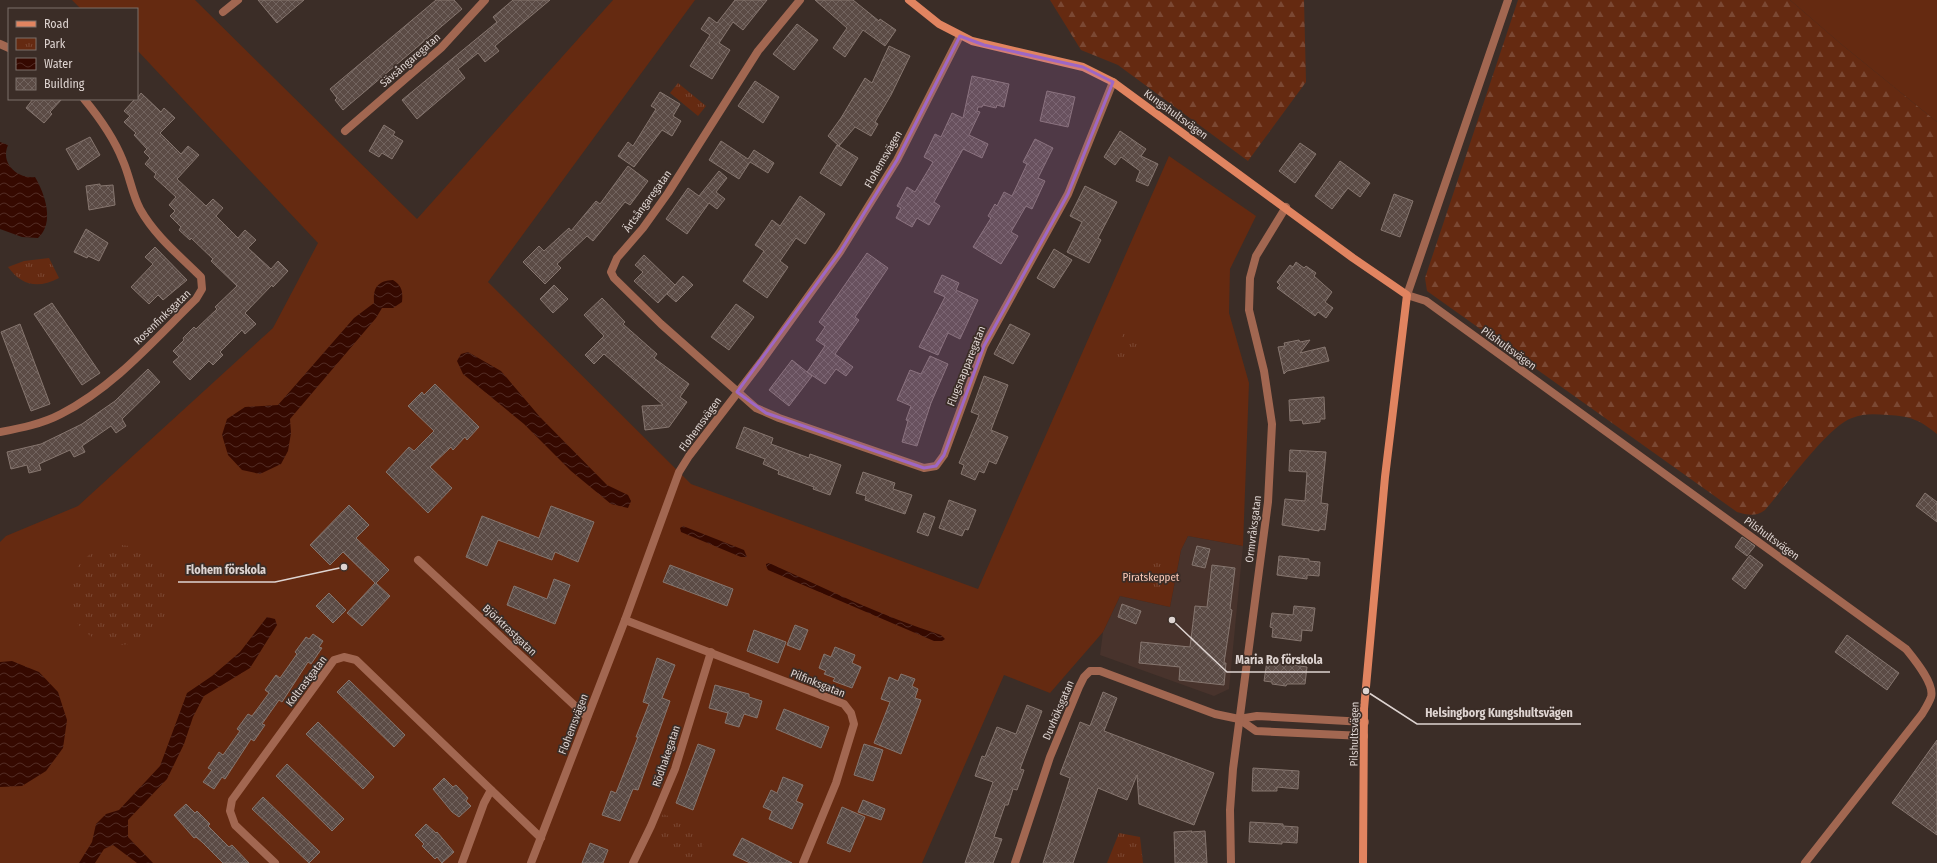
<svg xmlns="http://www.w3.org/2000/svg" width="1937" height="863" font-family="'Fira Sans Condensed',sans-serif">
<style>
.built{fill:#48332c}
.grass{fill:#652a11}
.forest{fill:url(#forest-firs)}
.park{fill:url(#park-tufts)}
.water{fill:url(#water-waves)}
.building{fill:url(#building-cross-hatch);stroke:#86766f}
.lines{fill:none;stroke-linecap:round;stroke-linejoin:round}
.street{stroke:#a26751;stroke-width:8}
.secondary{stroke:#e18460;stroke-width:8}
.marked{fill:#9e67c5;fill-opacity:0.2;stroke:#9e67c5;stroke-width:3;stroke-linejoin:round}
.labels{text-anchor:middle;stroke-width:3.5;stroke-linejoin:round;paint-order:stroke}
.street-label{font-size:11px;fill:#ded4d1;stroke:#3b2d27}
.park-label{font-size:11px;fill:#fccab8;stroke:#3b2d27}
.leader{fill:none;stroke:#ded4d1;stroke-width:1.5}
.callout-dot{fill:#ded4d1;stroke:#3b2d27;stroke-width:1.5}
.callout-label{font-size:12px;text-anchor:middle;font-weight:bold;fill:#ded4d1;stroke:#3b2d27;stroke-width:3.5;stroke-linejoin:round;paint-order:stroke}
</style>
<defs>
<pattern id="forest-firs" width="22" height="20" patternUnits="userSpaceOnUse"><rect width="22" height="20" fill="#652a11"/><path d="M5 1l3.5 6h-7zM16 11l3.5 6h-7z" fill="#7b4833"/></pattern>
<pattern id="park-tufts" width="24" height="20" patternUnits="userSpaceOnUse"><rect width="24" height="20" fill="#652a11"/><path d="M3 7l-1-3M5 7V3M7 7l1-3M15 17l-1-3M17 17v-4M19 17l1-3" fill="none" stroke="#7b4833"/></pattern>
<pattern id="water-waves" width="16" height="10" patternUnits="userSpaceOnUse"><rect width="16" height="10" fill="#350900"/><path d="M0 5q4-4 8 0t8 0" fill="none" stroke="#522c24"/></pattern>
<pattern id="building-cross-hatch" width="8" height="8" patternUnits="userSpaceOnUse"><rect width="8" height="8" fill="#5b4b45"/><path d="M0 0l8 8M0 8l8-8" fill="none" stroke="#72645f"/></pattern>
</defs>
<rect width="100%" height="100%" fill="#3b2d27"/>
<polygon class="built" points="1188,536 1243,546 1229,689 1214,696 1100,655 1103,632 1120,596 1170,607 1181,550"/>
<g class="grass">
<polygon points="72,0 195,0 417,219 613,0 695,0 488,282 691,484 978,589 1169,156 1256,216 1230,269 1229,313 1249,383 1243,546 1188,536 1181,550 1170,607 1120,596 1103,632 1050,693 1004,675 922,863 0,863 0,542 6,536 78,506 273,328 318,243 137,50 137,9 81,9"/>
<polygon points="1790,0 1937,0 1937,122 1841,44"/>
</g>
<g class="forest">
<polygon points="1050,0 1304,0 1306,82 1248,161 1118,65 1081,50"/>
<path d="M1518,0h272l51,44 96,78v312c-17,-14 -27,-18 -49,-19 -13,-1 -24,-2 -36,3 -24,8 -69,71 -87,92 -9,7 -18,5 -28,2l-310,-221 -2,-13z"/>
</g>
<g class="park">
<polygon points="678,83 706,106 698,116 670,93"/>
<path d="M49,258l10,20c-21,11 -37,8 -51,-11l16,-6z"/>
<polygon points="1125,329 1142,336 1131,363 1114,356"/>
<circle cx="119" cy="595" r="50"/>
<circle cx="1152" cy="577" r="17"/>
<polygon points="663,814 709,831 695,863 690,863 657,846 661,838 653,834"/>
<polygon points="1119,833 1140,837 1143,863 1107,863"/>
</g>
<g class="water">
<path d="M0,142l8,3c-8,18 9,34 27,32 10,17 20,46 3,61l-16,-1 -22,-8z"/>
<path d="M393,280c9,6 10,11 9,22l-9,6h-11l-6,10 -86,101 1,14 -3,18 -7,13 -21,10 -18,-4 -14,-15 -6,-20 5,-16 18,-12 33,-2 76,-87 20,-15c-1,-15 3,-22 19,-23z"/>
<polygon points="468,352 501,371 540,417 607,485 628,495 631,501 628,508 611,504 571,471 524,424 463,374 457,361 461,354"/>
<polygon points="683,526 744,550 747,557 741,557 681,532 680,528"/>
<path d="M769,563c57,26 113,53 172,72l4,4 -3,2h-8l-166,-71 -2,-4v-2z"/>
<polygon points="267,617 275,619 277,625 250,668 204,696 193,717 184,744 167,779 128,820 128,837 153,863 137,863 113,845 104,849 95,863 79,863 92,842 96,824 106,814 119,810 160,766 187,693 212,676 240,652"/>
<polygon points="12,661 39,672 58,692 67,720 63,748 46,771 22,786 0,787 0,662"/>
</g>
<g class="building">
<polygon points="258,0 304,0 277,23"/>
<polygon points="436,0 454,0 462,9 343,110 335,100 337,98 330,89"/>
<polygon points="513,0 550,0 495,46 499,51 485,62 478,53 458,69 465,78 417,119 402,100 497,22 493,17"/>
<polygon points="735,0 767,0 743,30 733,22 719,43 730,50 712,79 690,66 710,35 701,29 709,17 717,23"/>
<polygon points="815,0 853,0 879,21 880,19 896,30 885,46 863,30 845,57 833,48 847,28"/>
<polygon points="797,24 818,40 794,70 773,54"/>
<polygon points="889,46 910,56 891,95 875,122 878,124 871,136 855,127 839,146 828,136 841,118 865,78 872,83"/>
<polygon points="972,76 1009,84 1004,107 997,105 996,108 983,105 982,107 978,107 977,111 980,112 969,135 988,144 982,158 963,149 934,202 940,206 929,225 917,218 912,227 896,218 901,208 897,206 907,187 915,192 933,162 924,157 935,134 941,137 952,113 963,118"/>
<polygon points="755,81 779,97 763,123 738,106"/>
<polygon points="1047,91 1075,97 1068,127 1040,121"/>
<polygon points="660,92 680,104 673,116 681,121 672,136 662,130 634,167 618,156 628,142 633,146 656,109 651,106"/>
<polygon points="141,93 161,112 164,108 175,118 160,133 181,154 188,146 199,155 177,179 206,206 213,199 223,208 216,216 238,238 245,230 256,240 248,248 271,269 278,261 288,271 273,287 272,285 245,313 256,324 245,334 242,330 220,352 223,355 213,365 209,361 190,380 173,362 179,357 173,351 184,340 183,338 194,327 196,329 217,309 215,307 237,286 211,261 213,259 191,238 190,240 179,230 181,227 170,216 175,211 169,205 176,197 154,177 156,174 145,164 150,158 144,152 147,149 134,135 136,133 124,122 130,116 124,111 135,99 137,99"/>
<polygon points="33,99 62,99 50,112 52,114 44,123 26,108"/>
<polygon points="384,125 395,132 393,135 403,141 392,159 382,153 379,157 369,151"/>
<polygon points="1120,131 1146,149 1141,156 1158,164 1148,186 1136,181 1140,171 1121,157 1115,165 1104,157"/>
<polygon points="90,137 100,155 78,170 66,149"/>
<polygon points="1035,139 1053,148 1038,178 1045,181 1032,209 1026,206 1011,232 1018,236 1001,264 973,247 991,218 988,216 995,204 997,206 1004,192 1012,196 1027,164 1023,162"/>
<polygon points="721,141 748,159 754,150 774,163 768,173 750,162 739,179 709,160"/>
<polygon points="1300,143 1316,154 1295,183 1279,171"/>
<polygon points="837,145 858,158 841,186 820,173"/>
<polygon points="1340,161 1370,183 1360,197 1348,188 1332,209 1315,196"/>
<polygon points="628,166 648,181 630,205 625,202 593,241 587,236 557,264 561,268 545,284 523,262 539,246 544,251 569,228 571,231 596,201 600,204"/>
<polygon points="719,171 727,178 716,192 725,199 717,209 709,203 687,234 666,219 688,188 699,196"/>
<polygon points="100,184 100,186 113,185 115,205 89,210 86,186"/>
<polygon points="1085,186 1117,202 1098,238 1101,240 1089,263 1067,252 1082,222 1070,216"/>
<polygon points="1394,194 1413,201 1400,237 1381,230"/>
<polygon points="800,196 825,214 805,244 796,238 780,261 788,267 767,298 743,281 764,251 755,245 772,220 780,226"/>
<polygon points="86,229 108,243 99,261 88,256 87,258 74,252"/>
<polygon points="155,247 187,280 163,300 158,295 149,304 131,287 153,264 145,257"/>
<polygon points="1054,249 1072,260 1054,288 1037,278"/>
<polygon points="867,253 888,268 855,317 859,320 835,354 853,367 846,376 836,369 825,384 807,372 825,346 816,340 825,327 819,322"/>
<polygon points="644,255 675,285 658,303 634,281 643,272 635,265"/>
<polygon points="1296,262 1304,268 1306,266 1316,273 1314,276 1332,292 1325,302 1333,308 1326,318 1318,312 1315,316 1277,288 1280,285 1277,282 1290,265 1293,267"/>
<polygon points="942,275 959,283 956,290 978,300 960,339 948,333 938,355 919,347 945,297 934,292"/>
<polygon points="683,276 693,285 676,302 667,294"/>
<polygon points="554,285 568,299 553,313 540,299"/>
<polygon points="602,298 625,322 623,324 657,354 654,358 689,384 680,397 687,402 669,427 645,430 642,406 663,405 604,354 594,364 585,355 604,336 584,315"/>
<polygon points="52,303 100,373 82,385 34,314"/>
<polygon points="736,304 754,317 729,350 711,337"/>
<polygon points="20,324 50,404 31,411 1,332"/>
<polygon points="1010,324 1030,334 1013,364 994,354"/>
<polygon points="1299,340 1300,342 1310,340 1300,353 1325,347 1329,361 1287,371 1284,374 1278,347 1285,346 1284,343"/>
<polygon points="930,356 948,364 931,403 917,446 902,442 908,421 906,420 911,406 897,400 910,370 921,374"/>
<polygon points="792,360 812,376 789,406 769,390"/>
<polygon points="148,369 160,382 122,419 126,426 116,433 111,426 82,446 85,452 74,457 70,450 39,464 41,470 29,473 27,465 11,469 7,452 41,444 82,424 115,401"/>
<polygon points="984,376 1008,385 991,430 1008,437 996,464 989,461 984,473 979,471 975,480 961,474 964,465 959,463 979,415 971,412"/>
<polygon points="435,384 479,427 467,440 465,437 453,450 451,447 430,467 452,488 428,513 386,472 409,447 414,451 434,431 408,406 422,392 424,395"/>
<polygon points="1324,397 1325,419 1320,419 1320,422 1303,424 1302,420 1290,421 1289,400"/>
<polygon points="744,427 773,438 771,444 809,458 810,454 841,465 830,495 813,489 814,487 778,474 779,471 763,464 765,459 736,448"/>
<polygon points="1290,450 1326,452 1321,503 1328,504 1325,530 1319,529 1319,531 1282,525 1285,499 1305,501 1307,472 1289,471"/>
<polygon points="863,472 895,483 893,489 912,495 905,514 865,500 866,496 856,493"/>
<polygon points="1925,493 1937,502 1937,522 1916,506"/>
<polygon points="949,500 976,510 968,530 965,529 962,536 939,528"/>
<polygon points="349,505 369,525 356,538 389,570 376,583 390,596 362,626 347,613 375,583 343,552 330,565 310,545"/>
<polygon points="551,506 594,522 578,562 555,552 552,560 498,540 487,566 466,557 482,516 539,538"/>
<polygon points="924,513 935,517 928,536 917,532"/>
<polygon points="1742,537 1755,546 1747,556 1735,547"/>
<polygon points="1197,546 1210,549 1205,568 1192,565"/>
<polygon points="1750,555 1763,565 1745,589 1732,579"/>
<polygon points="1279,556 1309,559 1309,561 1320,562 1319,576 1307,575 1307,579 1277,575"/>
<polygon points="670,565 733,589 727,606 663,582"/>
<polygon points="1212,565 1235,568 1230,609 1232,610 1224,663 1226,663 1224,685 1179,680 1180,667 1139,663 1141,642 1190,647 1195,606 1207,607"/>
<polygon points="554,579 570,585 555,624 507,605 514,586 547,599"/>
<polygon points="329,593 346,610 333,623 316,606"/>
<polygon points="1122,604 1141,611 1136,624 1118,617"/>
<polygon points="1294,606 1315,608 1312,631 1302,630 1301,641 1272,637 1273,628 1270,627 1272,613 1293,615"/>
<polygon points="795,625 808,630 800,650 787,645"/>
<polygon points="754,630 786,642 778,663 747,651"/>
<polygon points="313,634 323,641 319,647 322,648 311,664 308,662 282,702 279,700 262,724 265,725 254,741 251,739 225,779 222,777 214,789 203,782 212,770 208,768 219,752 223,755 240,731 237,729 248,714 252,716 269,693 265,690 276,675 280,678 297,654 295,652 306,637 309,639"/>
<polygon points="1847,635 1899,673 1887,690 1835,652"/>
<polygon points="835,647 855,655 852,663 861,667 852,688 833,681 835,678 824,674 826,671 819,668 824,654 831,657"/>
<polygon points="657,658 675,665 662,698 670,701 638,790 633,789 620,821 602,815 611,791 616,793 638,737 636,737 649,704 643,702"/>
<polygon points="1267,661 1307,667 1305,684 1287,684 1286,686 1272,684 1272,682 1264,681"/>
<polygon points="901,674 915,679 912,686 918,689 915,698 921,700 901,754 874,743 890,702 881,699 889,677 898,681"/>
<polygon points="349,680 405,735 394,747 337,692"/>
<polygon points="715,685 749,694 749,697 762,701 757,718 744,714 739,727 725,723 728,713 709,708"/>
<polygon points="1103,692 1117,698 1104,731 1214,773 1194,825 1139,804 1137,775 1127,800 1098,788 1073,863 1043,863 1070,778 1060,774 1080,722 1090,726"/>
<polygon points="1027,705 1042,711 1020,769 1024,770 1017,790 1013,789 1008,805 1005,805 994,837 1002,839 993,863 965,863 993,782 975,776 982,756 985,757 997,727 1016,734"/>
<polygon points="784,709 829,727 821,748 776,729"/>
<polygon points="318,722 374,777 363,789 306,734"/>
<polygon points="1937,740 1937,835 1892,803"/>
<polygon points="698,744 715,750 693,810 676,803"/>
<polygon points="864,744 883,750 873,781 854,775"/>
<polygon points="287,764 344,819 332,831 276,776"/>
<polygon points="1253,768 1299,771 1298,789 1277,787 1277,791 1252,791"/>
<polygon points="783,777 803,785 796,801 803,804 792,829 769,819 772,811 763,807 771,790 777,793"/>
<polygon points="444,778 453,787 456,785 468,798 466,801 471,806 459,817 452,812 433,789"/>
<polygon points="263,797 320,852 309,863 252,809"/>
<polygon points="863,800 885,809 881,820 858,812"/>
<polygon points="186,804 195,813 197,811 210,824 208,826 229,847 232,845 249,863 223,863 202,842 196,837 194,838 174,815"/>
<polygon points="842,807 865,817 850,852 827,843"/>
<polygon points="1250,822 1283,824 1283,826 1298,827 1297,843 1282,842 1282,844 1249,842"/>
<polygon points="426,824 436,833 437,832 454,852 442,863 437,857 435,859 422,846 424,844 415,835"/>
<polygon points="1192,831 1191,832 1205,831 1207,863 1175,863 1174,832"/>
<polygon points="742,838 792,863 750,863 733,855"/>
<polygon points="590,843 608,850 603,863 582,863"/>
</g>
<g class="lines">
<g class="street">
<polyline points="800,0 758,51 668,193 643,228 617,258 611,272 614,278 661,324 756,408 779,418 924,468 936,466 944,455 984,346 1068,194 1113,82"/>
<path d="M1508,0l-101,295 19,6 480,348c8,10 29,35 25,48 -2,6 -6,12 -9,17l-117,149"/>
<polyline points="223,12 238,0"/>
<polyline points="0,44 9,48"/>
<polyline points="345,131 441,48 485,0"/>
<path d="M0,432c21,-4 42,-8 61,-18 53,-27 93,-74 135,-115l6,-10 -1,-12c-21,-21 -46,-41 -61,-68 -8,-15 -10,-32 -17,-48 -9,-23 -24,-44 -39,-62"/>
<polyline points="418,560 587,717"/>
<polyline points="625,620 844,704 851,713 854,724 836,783 803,863"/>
<polyline points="1239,719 1257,716 1365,722"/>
<polyline points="275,863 235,825 230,811 232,800 334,660 344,657 356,660 541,838"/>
<polyline points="462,863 484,803 491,790"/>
<polyline points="531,863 625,620 679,472 689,456 761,362 840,252 897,160 960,36"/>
<polyline points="633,863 651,826 675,769 711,652"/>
<polyline points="1015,863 1050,757 1079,687 1084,677 1090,671 1100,671 1215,714 1239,719 1256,731 1364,736"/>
<polyline points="1231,863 1230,810 1233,769 1268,502 1272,424 1264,371 1249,310 1250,278 1256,256 1286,207"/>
</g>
<polyline class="secondary" points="909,0 939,24 972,41 1083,67 1113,82 1353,258 1407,295 1385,477 1364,709 1363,863"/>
</g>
<path class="marked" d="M960,36l24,9 99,22 30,15 -45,112 -84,152 -40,109 -8,11 -12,2 -158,-55 -29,-21 103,-140 57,-92z"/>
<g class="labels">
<g class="street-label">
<text transform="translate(410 60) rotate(-41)" y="4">Sävsångaregatan</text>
<text transform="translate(1176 114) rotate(36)" y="4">Kungshultsvägen</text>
<text transform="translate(883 159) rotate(-60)" y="4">Flohemsvägen</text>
<text transform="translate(647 201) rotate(-54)" y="4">Ärtsångaregatan</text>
<text transform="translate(162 317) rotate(-44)" y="4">Rosenfinksgatan</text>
<text transform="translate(1509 348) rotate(36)" y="4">Pilshultsvägen</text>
<text transform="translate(966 366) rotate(-68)" y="4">Flugsnapparegatan</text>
<text transform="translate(700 424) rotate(-54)" y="4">Flohemsvägen</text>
<text transform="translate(1253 529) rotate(-83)" y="4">Ormvråksgatan</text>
<text transform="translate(1772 538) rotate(36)" y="4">Pilshultsvägen</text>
<text transform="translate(510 630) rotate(43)" y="4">Björktrastgatan</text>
<text transform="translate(306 681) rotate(-53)" y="4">Koltrastgatan</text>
<text transform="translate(818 683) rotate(22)" y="4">Pilfinksgatan</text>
<text transform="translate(1058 710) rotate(-67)" y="4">Duvhöksgatan</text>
<text transform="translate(573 724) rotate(-69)" y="4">Flohemsvägen</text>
<text transform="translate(1354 734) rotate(-89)" y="4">Pilshultsvägen</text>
<text transform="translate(666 756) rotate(-71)" y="4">Rödhakegatan</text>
</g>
<g class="park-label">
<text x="1151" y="581">Piratskeppet</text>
</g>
</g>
<path class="leader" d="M344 567L275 582H178M1172 620L1227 672H1330M1366 691L1417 724H1581"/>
<g class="callout-dot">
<circle cx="344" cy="567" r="4"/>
<circle cx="1172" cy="620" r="4"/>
<circle cx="1366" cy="691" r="4"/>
</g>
<g class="callout-label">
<text x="226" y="574">Flohem förskola</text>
<text x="1279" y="664">Maria Ro förskola</text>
<text x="1499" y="717">Helsingborg Kungshultsvägen</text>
</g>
<rect x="8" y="8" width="130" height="92" fill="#3b2d27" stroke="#7c706b"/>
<rect x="16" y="21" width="20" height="6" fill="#e18460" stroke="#7c706b"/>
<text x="44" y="28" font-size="12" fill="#ded4d1">Road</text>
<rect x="16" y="38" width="20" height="12" fill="url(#park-tufts)" stroke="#7c706b"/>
<text x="44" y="48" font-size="12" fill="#ded4d1">Park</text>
<rect x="16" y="58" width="20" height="12" fill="url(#water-waves)" stroke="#7c706b"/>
<text x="44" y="68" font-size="12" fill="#ded4d1">Water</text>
<rect x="16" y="78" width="20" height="12" fill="url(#building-cross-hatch)" stroke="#7c706b"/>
<text x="44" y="88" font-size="12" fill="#ded4d1">Building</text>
</svg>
